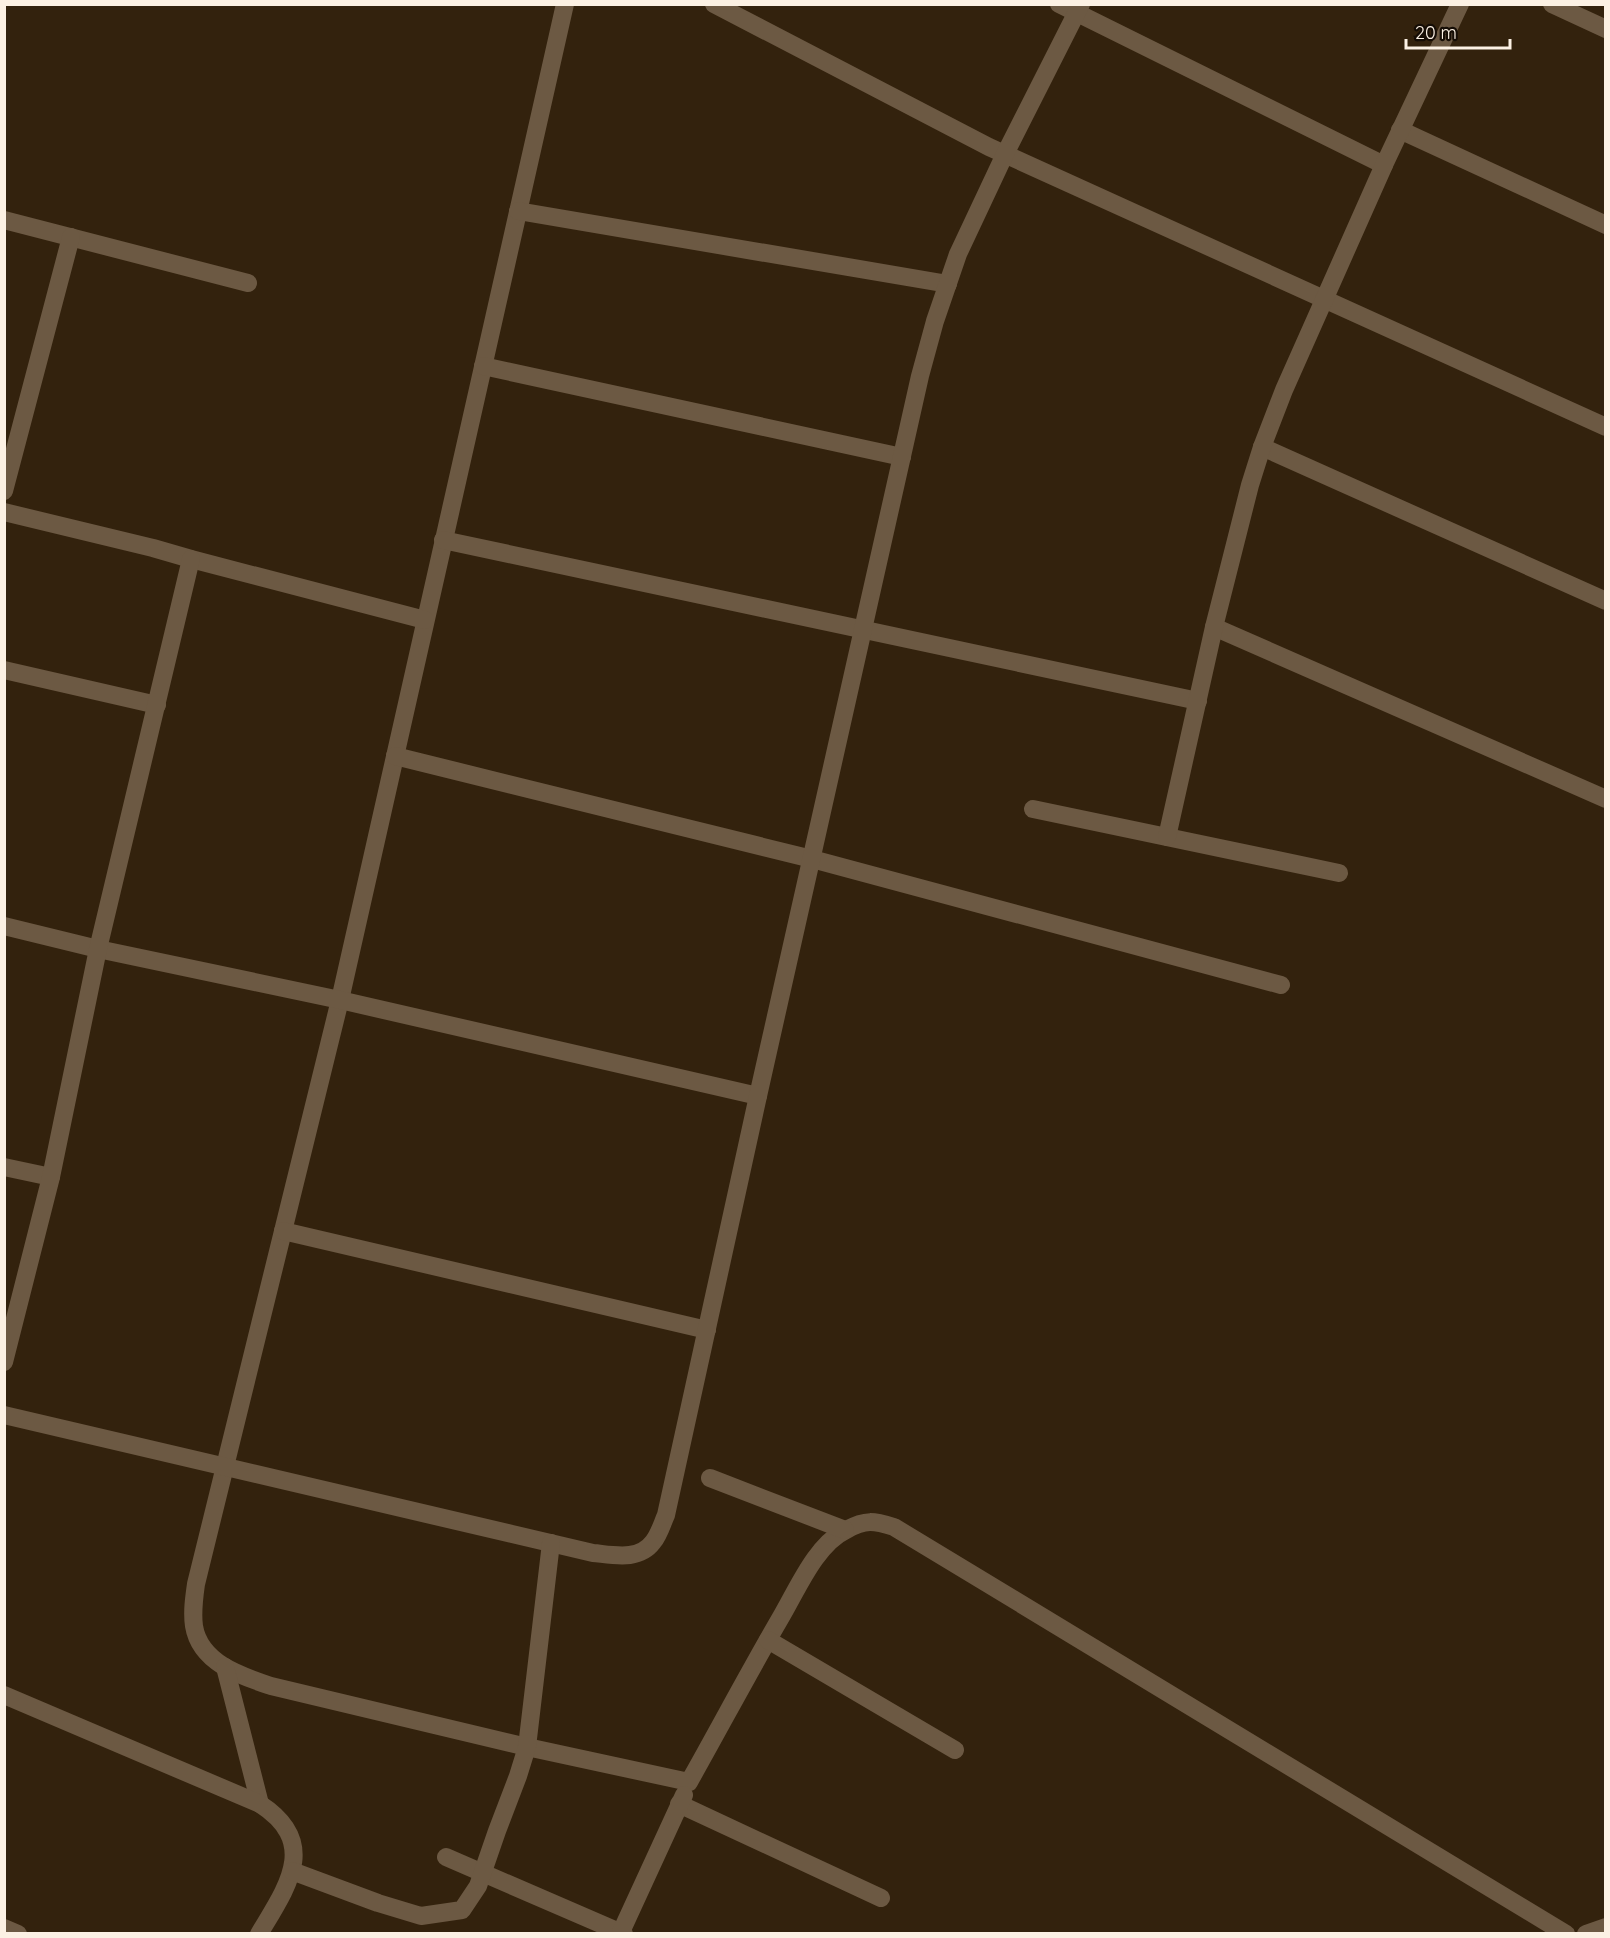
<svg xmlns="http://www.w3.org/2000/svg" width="1610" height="1938" font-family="Quicksand,sans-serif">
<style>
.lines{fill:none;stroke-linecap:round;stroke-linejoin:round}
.street{stroke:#6c5943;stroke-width:18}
</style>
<rect width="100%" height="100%" fill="#33220d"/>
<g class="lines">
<g class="street">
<path d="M565,4l-225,996 -144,584c-2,14 -4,28 -2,42 6,37 47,50 77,60l256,61 162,35c31,-55 60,-110 92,-165 16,-27 35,-73 65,-87 20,-11 28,-9 48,-3l672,407"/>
<polyline points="714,4 989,147 1606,427"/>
<polyline points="1059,4 1384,165"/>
<polyline points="1552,4 1606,29"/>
<polyline points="1400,130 1606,225"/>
<polyline points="518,211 948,284"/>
<polyline points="4,220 248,283"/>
<polyline points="483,366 902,457"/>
<polyline points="1262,447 1606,601"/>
<polyline points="4,491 71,237"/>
<polyline points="4,512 153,548 191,559 425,620"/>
<polyline points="443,540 1198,701"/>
<polyline points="1214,627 1606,799"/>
<polyline points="4,670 157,705"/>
<polyline points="395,756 812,859 1281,985"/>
<polyline points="1033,809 1339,873"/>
<polyline points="1167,837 1214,627 1250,485 1262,447 1284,390 1384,165 1460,4"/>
<polyline points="4,926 98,949 340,1000 758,1096"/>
<polyline points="4,1167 51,1177"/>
<polyline points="283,1231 707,1330"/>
<polyline points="4,1362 51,1177 98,949 191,559"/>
<path d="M4,1415l589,138c21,2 46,8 60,-11 6,-7 9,-18 13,-27l92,-419 162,-720 15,-55 23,-67 47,-100 76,-150"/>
<polyline points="710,1478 845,1530"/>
<polyline points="768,1640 955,1750"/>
<polyline points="225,1667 260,1804"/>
<path d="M4,1695l256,109c60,39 27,83 -1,130"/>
<polyline points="679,1804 881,1898"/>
<polyline points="446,1857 624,1934"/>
<polyline points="292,1871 378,1903 421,1916 462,1910 478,1886 497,1831 518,1776 527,1747 551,1543"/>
<polyline points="4,1928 18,1934"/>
<polyline points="621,1932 684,1795"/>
<polyline points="1586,1934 1606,1927"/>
</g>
</g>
<rect width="1610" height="1938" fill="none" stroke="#fcf1e4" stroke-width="12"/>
<path d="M1406 39v9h104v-9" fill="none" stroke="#fcf1e4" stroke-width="3"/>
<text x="1415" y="39" font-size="18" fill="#fcf1e4" stroke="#150d05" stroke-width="4.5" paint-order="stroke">20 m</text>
</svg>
